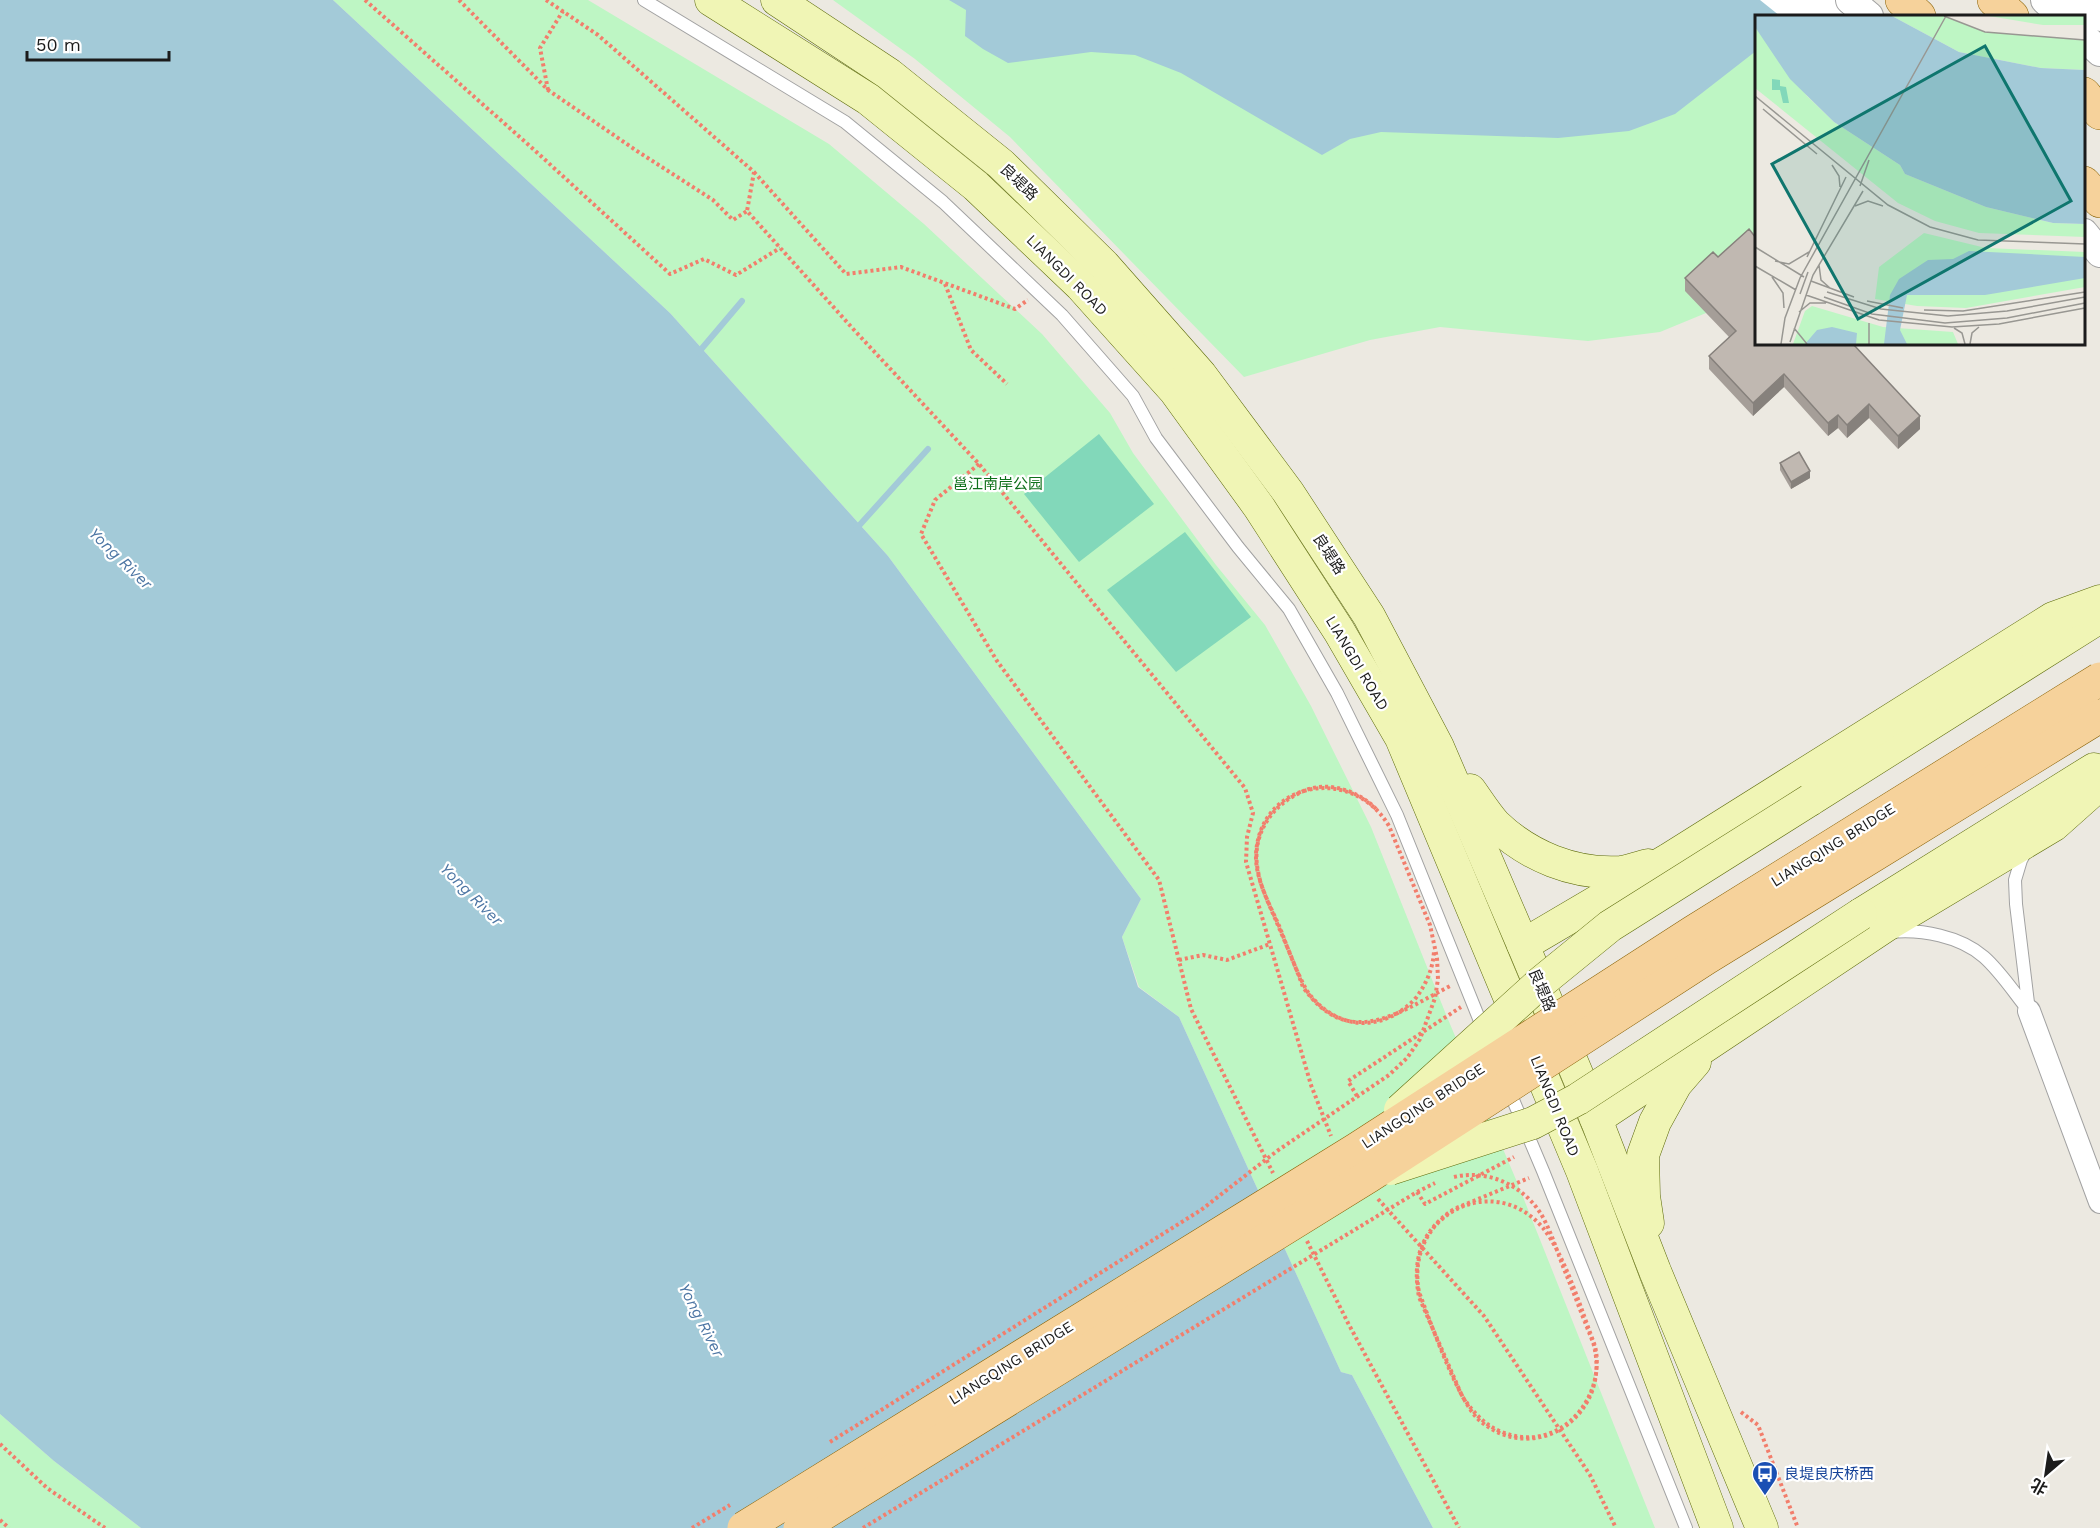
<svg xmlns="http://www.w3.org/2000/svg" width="2100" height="1528" font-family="'Work Sans','Noto Sans SC',sans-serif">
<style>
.park{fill:#bef6c4}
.pitch{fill:#82d8ba}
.water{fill:#a3cad8}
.pier{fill:#fff}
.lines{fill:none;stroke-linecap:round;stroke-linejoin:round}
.stream{stroke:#a3cad8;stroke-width:6}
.service-casing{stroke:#a2a2a2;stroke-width:14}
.minor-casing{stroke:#a2a2a2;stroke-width:24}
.tertiary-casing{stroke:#a2a2a2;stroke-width:30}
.secondary-casing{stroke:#5c6a0a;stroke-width:33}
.primary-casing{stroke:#8a6307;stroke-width:34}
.path{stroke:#f27e6c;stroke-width:4;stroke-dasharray:3 3;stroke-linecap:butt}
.service{stroke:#fff;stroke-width:12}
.minor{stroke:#fff;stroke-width:22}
.tertiary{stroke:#fff;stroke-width:28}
.secondary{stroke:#f0f5b5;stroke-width:32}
.primary{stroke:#f6d29b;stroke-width:33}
.secondary-bridge-casing{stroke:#5c6a0a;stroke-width:33;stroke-linecap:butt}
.primary-bridge-casing{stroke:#8a6307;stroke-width:34;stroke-linecap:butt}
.path-bridge{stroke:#f27e6c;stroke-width:4;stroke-dasharray:3 3;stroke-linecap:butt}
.secondary-bridge{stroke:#f0f5b5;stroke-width:32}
.primary-bridge{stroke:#f6d29b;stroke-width:33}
.wall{fill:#a59e98}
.shaded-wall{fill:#86817c}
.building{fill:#c0b8b1;stroke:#86817c;stroke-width:1.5}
.labels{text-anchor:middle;stroke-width:4.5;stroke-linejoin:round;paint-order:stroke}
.street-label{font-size:15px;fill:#1b1b1b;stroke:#fff}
.park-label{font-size:15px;fill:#10711c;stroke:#fff}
.transit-label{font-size:15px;fill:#164399;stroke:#fff;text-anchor:start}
.water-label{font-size:16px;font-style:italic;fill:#4d76a4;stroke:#fff}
.inset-road{fill:none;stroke:#989792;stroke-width:1.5}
.view{fill:#0f766e;fill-opacity:0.15;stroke:#0f766e;stroke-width:3}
.inset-edge{fill:none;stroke:#1b1b1b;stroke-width:3}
</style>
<rect width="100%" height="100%" fill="#ece9e1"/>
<g class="park">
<polygon points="333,0 588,0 829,144 924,224 1042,334 1110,413 1133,453 1216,565 1265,625 1311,706 1371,827 1447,1017 1517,1182 1655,1528 1433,1528 1352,1375 1341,1372 1179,1017 1139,987 1122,937 1141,899 888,556 670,313"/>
<polygon points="833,0 1785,0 1756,16 1756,270 1723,306 1660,332 1588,341 1440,327 1370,340 1244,377 1010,137 915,59"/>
<polygon points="0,1414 54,1461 141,1528 0,1528"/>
</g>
<g class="pitch">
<polygon points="1099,434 1154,504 1079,562 1024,494"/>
<polygon points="1185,532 1251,617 1176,672 1107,590"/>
</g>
<g class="water">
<polygon points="0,0 333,0 670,313 888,556 1141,899 1122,937 1138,987 1179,1017 1341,1372 1352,1375 1433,1528 141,1528 54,1461 0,1414"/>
<polygon points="949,0 1800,0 1786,16 1756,16 1756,51 1675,114 1629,131 1558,138 1381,132 1350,139 1322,155 1181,73 1135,55 1091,52 1008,63 983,49 965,36 966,10"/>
</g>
<polygon class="pier" points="1760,0 1864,0 1850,16 1780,16"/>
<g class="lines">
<g class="stream">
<polyline points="698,353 742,301"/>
<polyline points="856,529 928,449"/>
</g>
<defs>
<g id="service">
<polyline points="644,0 845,122 943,202 1062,315 1133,396 1156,438 1238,547 1289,609 1337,693 1397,815 1484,1031"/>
<path d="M1891,932c30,-3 69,4 93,25 17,15 31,37 45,54l-13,-107 -1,-24 6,-20 5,-9"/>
<polyline points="1508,1088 1543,1171 1686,1528"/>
</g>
<polyline id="minor" points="2029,1011 2100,1202"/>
<g id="tertiary">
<polyline points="1850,0 1869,16"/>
<polyline points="2045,0 2062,16"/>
<polyline points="2079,0 2100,17"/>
<polyline points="2084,37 2100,52"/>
<polyline points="2084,233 2100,253"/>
</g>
<g id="secondary">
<polyline points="711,0 868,99 976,186 1081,286 1175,391 1259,507 1339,631 1401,738 1582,1171 1717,1528"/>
<polyline points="777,0 889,74 1001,164 1104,265 1201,375 1288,492 1369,616 1438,747 1523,945 1596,1119 1655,1271 1762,1528"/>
<path d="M1470,790c8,11 16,24 25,34 33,32 79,51 126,48 9,-1 18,-5 27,-7"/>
<polyline points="1810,800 2100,617"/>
<polyline points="1861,914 2094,769"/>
<polyline points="1523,945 1669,859 2053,618 2100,601"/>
<polyline points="1596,1119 1887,925 2054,825 2100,784"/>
<polyline points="1648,1223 1644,1196 1643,1155 1655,1122 1676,1084 1695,1062"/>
</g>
<g id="primary">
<polyline points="1902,0 1919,16"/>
<polyline points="1994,0 2012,16"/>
<polyline points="2084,94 2100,113"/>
<polyline points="2084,183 2100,201"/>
</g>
</defs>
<use href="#service" class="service-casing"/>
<use href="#minor" class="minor-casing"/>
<use href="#tertiary" class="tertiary-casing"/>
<use href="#secondary" class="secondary-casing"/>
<use href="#primary" class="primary-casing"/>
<g class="path">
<polyline points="365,0 531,147 670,274 704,259 736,275 780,248"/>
<polyline points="459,0 548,90 637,151 713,200 733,220 747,211"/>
<polyline points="546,0 598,35 754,172 747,211 855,331 979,464 1245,788 1253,813 1247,837 1246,862 1311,1085 1331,1136"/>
<polyline points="548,90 540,48 563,11"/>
<polyline points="754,172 846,274 901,267 1015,309 1028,300"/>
<polyline points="945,284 971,350 1007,384"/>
<polyline points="979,464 935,500 921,534 997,661 1159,880 1191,1009 1273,1173"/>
<path d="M1376,809c-16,-17 -44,-27 -67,-20 -35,12 -59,44 -51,82 3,18 12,35 19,52 9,21 18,42 26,64 45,64 95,26 147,-1"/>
<polyline points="1179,960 1203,955 1227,960 1270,944"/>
<path d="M1415,999c11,-14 18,-30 19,-48"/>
<polyline points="1357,1096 1348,1081 1461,1007"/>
<polyline points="1417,1192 1425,1204 1514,1157"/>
<polyline points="1378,1199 1484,1316 1590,1475 1616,1528"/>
<polyline points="1307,1241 1348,1323 1459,1528"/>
<polyline points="1741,1412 1758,1425 1798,1528"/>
<polyline points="0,1444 47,1488 105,1528"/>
<polyline points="0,1520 9,1528"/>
</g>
<use href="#service" class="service"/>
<use href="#minor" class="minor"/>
<use href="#tertiary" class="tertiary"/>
<use href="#secondary" class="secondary"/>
<use href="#primary" class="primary"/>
<defs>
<g id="secondary-bridge">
<polyline points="1400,1110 1540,983 1610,926 1810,800"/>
<polyline points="1390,1169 1533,1123 1578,1099 1861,914"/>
</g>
<g id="primary-bridge">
<polyline points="744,1528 1357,1149 1693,932 2100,679"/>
<polyline points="800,1528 1369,1176 1708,957 2100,716"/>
</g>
</defs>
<use href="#secondary-bridge" class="secondary-bridge-casing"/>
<use href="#primary-bridge" class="primary-bridge-casing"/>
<g class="path-bridge">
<path d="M1454,1177c33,-8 69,8 87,37 10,17 16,37 23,55 10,24 19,49 29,73 21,72 -58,127 -114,78 -21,-19 -49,-99 -60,-128 -15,-78 75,-122 124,-64 22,27 39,84 52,118 12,53 -37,109 -93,86 -18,-7 -29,-20 -40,-36l-43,-99c-7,-38 2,-66 35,-88l75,-31"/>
<path d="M830,1442l371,-232 76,-59 112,-76 18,-17 13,-19 15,-41 3,-19 -1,-21 -7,-33 -41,-99c-36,-61 -129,-46 -133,28 -1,25 14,51 24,74 8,21 16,43 27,63 28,39 74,43 108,8"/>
<polyline points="692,1528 730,1505"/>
<polyline points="863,1528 1417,1192 1435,1183"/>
</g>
<use href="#secondary-bridge" class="secondary-bridge"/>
<use href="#primary-bridge" class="primary-bridge"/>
</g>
<g class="wall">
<polygon points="1718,257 1920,429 1898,449 1869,418 1847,438 1838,428 1828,436 1784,387 1753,416 1709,369 1709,356 1729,337 1685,291 1685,278"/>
<polygon points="1780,463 1810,478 1791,489 1780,470"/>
</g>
<g class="shaded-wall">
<polygon points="1784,374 1784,387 1753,416 1753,403"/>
<polygon points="1869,404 1869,418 1847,438 1847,425"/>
<polygon points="1838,415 1838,428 1828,436 1828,423"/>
<polygon points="1920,416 1920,429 1898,449 1898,436"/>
<polygon points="1810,471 1810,478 1791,489 1791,482"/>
</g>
<g class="building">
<polygon points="1749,229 1756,238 1756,344 1853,344 1920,416 1898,436 1869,404 1847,425 1838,415 1828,423 1784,374 1753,403 1709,356 1736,331 1685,278 1713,252 1718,257"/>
<polygon points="1799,452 1810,471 1791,482 1780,463"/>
</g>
<defs>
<symbol id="bus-pin" viewBox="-11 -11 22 30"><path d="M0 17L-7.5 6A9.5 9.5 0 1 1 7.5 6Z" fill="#1a4fb4" stroke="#fff"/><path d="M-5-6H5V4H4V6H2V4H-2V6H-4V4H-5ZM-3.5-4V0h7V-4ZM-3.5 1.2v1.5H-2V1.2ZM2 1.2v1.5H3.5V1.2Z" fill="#fff"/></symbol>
</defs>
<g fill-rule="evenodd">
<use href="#bus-pin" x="1750" y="1459" width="30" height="40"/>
</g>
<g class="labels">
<g class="street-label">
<text transform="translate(1019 182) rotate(44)" y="5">良堤路</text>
<text transform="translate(1067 275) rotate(45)" y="5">LIANGDI ROAD</text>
<text transform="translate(1329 554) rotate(57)" y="5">良堤路</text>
<text transform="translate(1357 663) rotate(59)" y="5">LIANGDI ROAD</text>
<text transform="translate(1833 845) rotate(-32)" y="5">LIANGQING BRIDGE</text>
<text transform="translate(1542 990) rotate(67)" y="5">良堤路</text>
<text transform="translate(1423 1106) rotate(-33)" y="5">LIANGQING BRIDGE</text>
<text transform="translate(1555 1106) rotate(68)" y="5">LIANGDI ROAD</text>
<text transform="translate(1011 1363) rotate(-32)" y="5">LIANGQING BRIDGE</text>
</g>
<g class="park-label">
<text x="998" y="489">邕江南岸公园</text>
</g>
<g class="transit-label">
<text x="1784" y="1479">良堤良庆桥西</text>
</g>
<g class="water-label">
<text transform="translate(121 558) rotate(44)" y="6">Yong River</text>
<text transform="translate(472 894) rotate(45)" y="6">Yong River</text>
<text transform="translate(702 1320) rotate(63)" y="6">Yong River</text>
</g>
</g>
<g transform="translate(1755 15)">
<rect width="330" height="330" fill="#ece9e1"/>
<path d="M137,1h52l41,16 100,8v30l-44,-2 -82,-16zM234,1h96v9h-42zM0,12l52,69 27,26 66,43 5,9 81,33 67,16 32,1v13l-106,-4 -44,-12 -37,-18 -143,-115zM169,218l62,15 99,4v35l-119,21 -49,-2 -42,-7 4,-32zM57,291l71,21 70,5 5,12h-165l12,-33z" fill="#bef6c4"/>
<path d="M17,64l8,1v6l6,1 3,16h-6l-3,-13h-8z" fill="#82d8ba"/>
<path d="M0,1h137l67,36 82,16 44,2v154l-32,-1 -67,-16 -81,-33 -5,-9 -66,-43 -44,-43 -35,-52zM214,236l116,6v21l-100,17h-78l-7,35 7,14h-23l6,-49 9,-16 29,-19 25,-1zM77,312l25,6 -1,11h-51l12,-14z" fill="#a3cad8"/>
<path class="inset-road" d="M189,1l41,16 100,8M0,81l133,109 42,22 48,13 107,4M8,94l54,45M77,150l7,11 1,11M105,171l9,-26M100,191l13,-5 15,5M0,232l49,30M52,242l39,-80M20,246l14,3 20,-12M64,250l2,15 9,8M0,251l41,24M17,262l11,16 1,15M56,266l43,16M72,277l54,17 67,7 59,-5 78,-14M45,279l8,-22M51,280l73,25 73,7 47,-3 86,-16M69,282l48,17 73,9 62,-5 78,-15M112,286l36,7M169,295l39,1 122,-19M44,297l11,-9h16M114,308v21M39,313l13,16M199,313l8,5 3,11M35,327l23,-67 50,-84M26,329l4,-26 15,-40 146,-262M215,329l2,-11 7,-6"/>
<path class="view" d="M230,31l86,155 -213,118 -86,-155z"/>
<rect width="330" height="330" class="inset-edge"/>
</g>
<g transform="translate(2046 1474) rotate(209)" stroke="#ffffff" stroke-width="4.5" paint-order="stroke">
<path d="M0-4.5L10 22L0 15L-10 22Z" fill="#1b1b1b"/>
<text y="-9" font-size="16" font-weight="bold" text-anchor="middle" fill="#1b1b1b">北</text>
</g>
<path d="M27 51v9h142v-9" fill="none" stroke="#1b1b1b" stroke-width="3"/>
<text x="36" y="51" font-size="18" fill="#1b1b1b" stroke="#ffffff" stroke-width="4.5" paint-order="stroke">50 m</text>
</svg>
